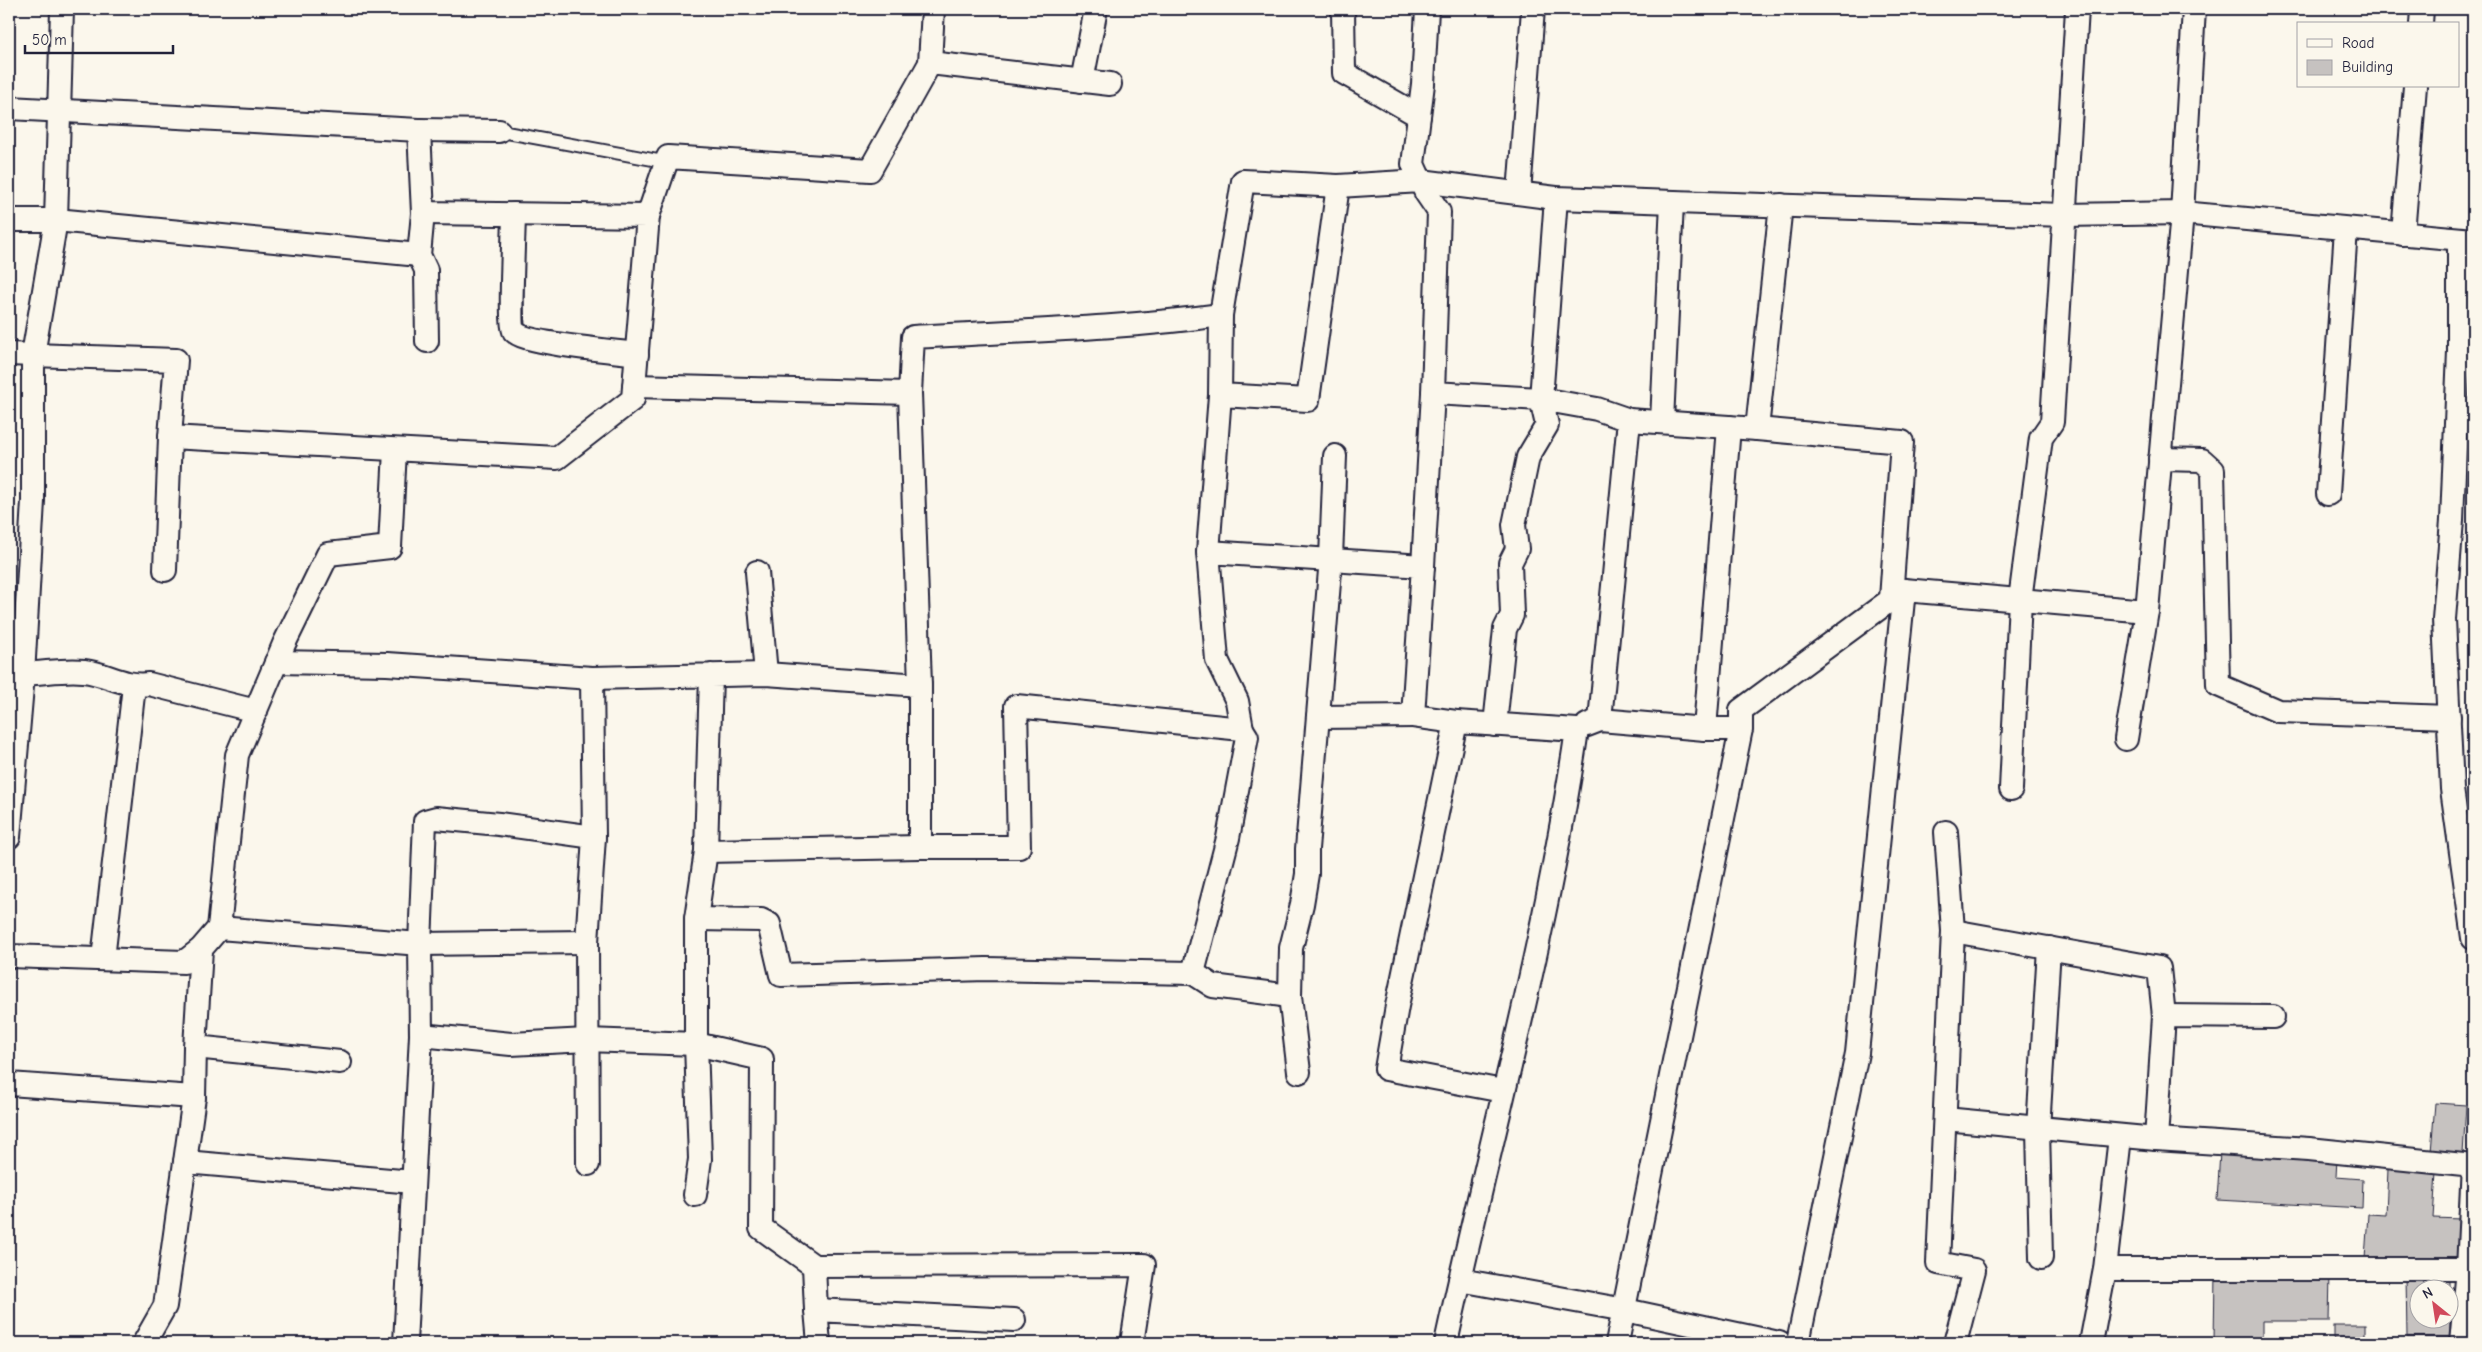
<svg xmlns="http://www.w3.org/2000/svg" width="2482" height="1352" font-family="'Comic Neue',sans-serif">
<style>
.building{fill:#c6c2c0;stroke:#22223b;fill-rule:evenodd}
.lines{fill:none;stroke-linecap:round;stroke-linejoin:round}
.lane-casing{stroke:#22223b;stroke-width:15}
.street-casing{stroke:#22223b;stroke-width:26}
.lane{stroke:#fbf7ec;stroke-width:11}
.street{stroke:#fbf7ec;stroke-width:22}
</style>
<rect width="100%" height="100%" fill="#fbf7ec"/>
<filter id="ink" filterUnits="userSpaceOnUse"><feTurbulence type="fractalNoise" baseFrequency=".02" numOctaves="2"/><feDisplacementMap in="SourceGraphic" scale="10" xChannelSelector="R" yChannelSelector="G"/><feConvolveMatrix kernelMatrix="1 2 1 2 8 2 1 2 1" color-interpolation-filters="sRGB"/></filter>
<g filter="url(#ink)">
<g class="building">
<polygon points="2435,1103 2466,1105 2463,1154 2431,1152"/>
<polygon points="2220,1152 2337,1158 2336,1177 2363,1179 2362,1208 2217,1200"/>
<polygon points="2388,1169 2436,1172 2433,1218 2461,1219 2458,1265 2365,1259 2368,1214 2386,1215"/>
<polygon points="2215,1272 2330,1273 2329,1321 2262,1321 2262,1343 2214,1343"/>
<path d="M2450,1274v63h-43l-1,-62zM2420,1290h30v30h-30z"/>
<rect x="2334" y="1325" width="31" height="18"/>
</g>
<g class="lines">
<defs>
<polyline id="lane" points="499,131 666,162"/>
<g id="street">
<polyline points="1343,9 1344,73 1419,116"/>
<polyline points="2421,24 2422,9"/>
<polyline points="930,63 933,9"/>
<polyline points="1082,81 1096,9"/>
<polyline points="9,108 419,130 423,213 648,216 633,399 557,458 170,437 176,360 33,355 33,501 23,675 9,837"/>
<polyline points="419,130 499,131"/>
<polyline points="1338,186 1421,181 1556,198 2065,215 2182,213 2194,9"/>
<polyline points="1519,193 1533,9"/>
<polyline points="423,213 419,255 426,270 427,341"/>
<path d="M514,214c0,16 -5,110 0,117 10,13 103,20 123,23"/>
<polyline points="648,216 668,157 870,170 930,63 1110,84"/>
<polyline points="9,220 56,220 419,255"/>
<polyline points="2403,234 2415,86"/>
<polyline points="2459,240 2459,351 2452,520 2444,619 2452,789 2473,938"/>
<polyline points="9,354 33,355 56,220 62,9"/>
<polyline points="634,386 910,393"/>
<polyline points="1433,393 1541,399 1597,409 1629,420 1757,429 1781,205"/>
<polyline points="1662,422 1672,202"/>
<polyline points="1757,429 1902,442 1891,599"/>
<polyline points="2160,459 2202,460 2213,470 2218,685 2278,711 2449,717"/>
<polyline points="2328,494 2346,229"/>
<polyline points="1208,552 1220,395 1221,315 1243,181 1338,186 1308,400 1220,395"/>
<polyline points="1423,566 1433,393 1439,212 1426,193 1413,164 1423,84 1427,9"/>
<polyline points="165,570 170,437"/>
<polyline points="757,572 766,674"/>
<polyline points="276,662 387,664 592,678 766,674 920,685 920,847 706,851 711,675"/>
<path d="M10,673c24,3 50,-5 74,-2 25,3 39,16 65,13l107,27"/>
<path d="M920,685l-10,-292 3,-56c103,-6 206,-8 308,-22"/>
<polyline points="1318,717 1413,716"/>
<polyline points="1600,720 1629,420"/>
<polyline points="1495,725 1505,629 1512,615 1510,563 1517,549 1514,525 1528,457 1547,425 1541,399 1556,198"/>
<polyline points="1587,725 1600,720 1705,729 1741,729"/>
<polyline points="1242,729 1237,701 1217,660 1208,552 1423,566 1413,716 1456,722"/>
<polyline points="1705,729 1729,427"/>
<polyline points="2126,739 2147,611"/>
<polyline points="2011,789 2020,600 2041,438 2052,422 2077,9"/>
<polyline points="1946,832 1953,931"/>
<polyline points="696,919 761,920 769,924 781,975 986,969 1193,973 1228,838 1247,737 1242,729 1016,706 1019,847 920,847"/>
<polyline points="219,928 237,755 284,644 328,554 390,547 395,450"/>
<polyline points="587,942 420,944 425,821 436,818 499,824 594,837"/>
<polyline points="9,956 184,962 201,949 219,928 420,944 421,1035 405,1343"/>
<polyline points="103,959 134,686"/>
<polyline points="1193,973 1213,986 1290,996"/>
<polyline points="2273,1017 2164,1016 2156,1139 2309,1149 2473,1166"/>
<polyline points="421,1035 511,1044 587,1040 696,1044 762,1059 761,1228 814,1266 816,1310"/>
<polyline points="195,1047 340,1062"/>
<polyline points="1299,1072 1290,996 1291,948 1302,904 1307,874 1307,849 1331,558 1335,456"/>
<polyline points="9,1084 194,1097"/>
<polyline points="1945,1119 2156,1139"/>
<polyline points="185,1162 413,1182"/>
<polyline points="588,1164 587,942 594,837 592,678"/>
<polyline points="695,1195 700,1159 696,1044 696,919 706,851"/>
<polyline points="2041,1258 2038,1129 2049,948"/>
<polyline points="814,1266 1144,1265 1132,1343"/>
<polyline points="2105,1269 2120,1137"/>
<polyline points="1460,1280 1625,1310 1779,1343"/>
<polyline points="144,1343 165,1306 194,1097 195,1047 201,949"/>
<polyline points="819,1343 816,1310 1014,1320"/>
<path d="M1446,1343c44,-204 101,-406 131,-613l-121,-8 -59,284 -11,63 117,22"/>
<polyline points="1617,1343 1741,729 1741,710 1904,590 2147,611 2182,213 2473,240"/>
<polyline points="1798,1343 1857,1053 1904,590"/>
<polyline points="1955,1343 1974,1270 1938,1263 1953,931 2159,968 2164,1016"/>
<polyline points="2091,1343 2105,1269 2468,1269"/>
<polyline points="2461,1343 2468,1269 2473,1165"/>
</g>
</defs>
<use href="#lane" class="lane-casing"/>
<use href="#street" class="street-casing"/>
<use href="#lane" class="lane"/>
<use href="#street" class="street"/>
</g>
</g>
<rect width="2482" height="1352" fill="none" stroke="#fbf7ec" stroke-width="30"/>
<rect x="15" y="15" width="2452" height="1322" fill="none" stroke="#22223b" stroke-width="2" filter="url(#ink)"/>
<rect x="2297" y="22" width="162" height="65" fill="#fbf7ec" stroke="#a4a2a5"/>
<rect x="2307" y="39" width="25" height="8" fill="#fbf7ec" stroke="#a4a2a5"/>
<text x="2342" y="48" font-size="15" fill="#22223b">Road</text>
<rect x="2307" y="60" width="25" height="15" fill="#c6c2c0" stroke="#a4a2a5"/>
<text x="2342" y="72" font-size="15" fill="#22223b">Building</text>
<g transform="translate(2434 1304) rotate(330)"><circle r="24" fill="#fbf7ec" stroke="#a4a2a5"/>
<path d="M0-4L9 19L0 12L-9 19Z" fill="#d1495b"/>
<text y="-8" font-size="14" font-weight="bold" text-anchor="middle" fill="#22223b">N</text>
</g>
<path d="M25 45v8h148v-8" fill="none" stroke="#22223b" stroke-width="2.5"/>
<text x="32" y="45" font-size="15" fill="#22223b" stroke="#fbf7ec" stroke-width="4" paint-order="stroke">50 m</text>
</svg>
